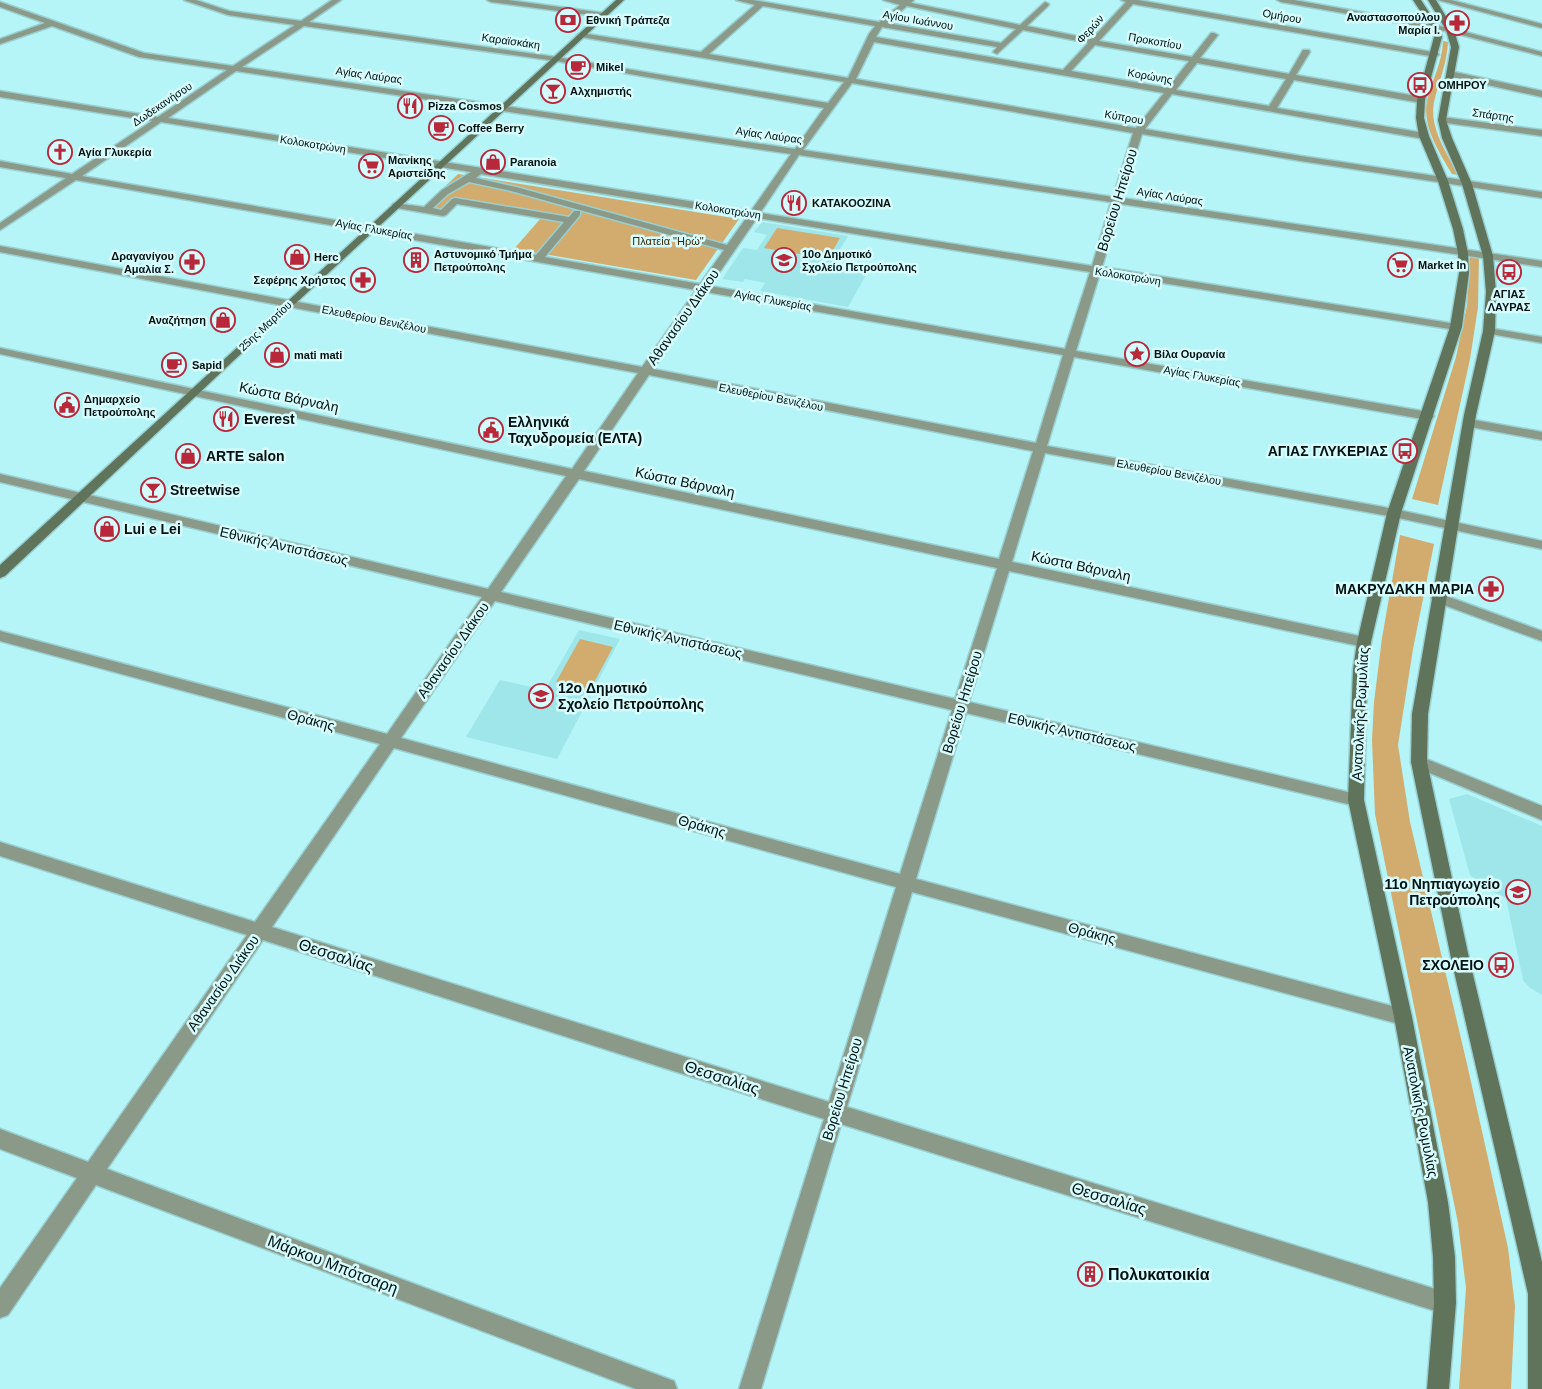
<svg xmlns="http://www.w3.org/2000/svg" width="1542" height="1389" font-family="Helvetica,sans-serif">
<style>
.built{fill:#9ee6ea}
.green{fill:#d1ac6e}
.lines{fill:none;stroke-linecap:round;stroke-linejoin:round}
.street-casing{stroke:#98d0d2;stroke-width:3}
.secondary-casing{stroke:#98d0d2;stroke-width:3}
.street{fill:#8b9988;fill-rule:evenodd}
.secondary{fill:#60745c;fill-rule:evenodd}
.labels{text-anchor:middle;stroke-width:5;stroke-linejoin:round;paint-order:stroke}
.far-street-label{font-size:11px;fill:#001112;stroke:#d7fcfd}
.far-poi-label{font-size:11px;font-weight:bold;fill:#001112;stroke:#d7fcfd;text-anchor:start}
.far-park-label{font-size:11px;fill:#392808;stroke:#d7fcfd}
.street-label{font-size:14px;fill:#001112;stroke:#d7fcfd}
.poi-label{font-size:14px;font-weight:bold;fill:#001112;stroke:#d7fcfd;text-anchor:start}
.near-street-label{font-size:16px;fill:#001112;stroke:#d7fcfd}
.near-poi-label{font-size:16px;font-weight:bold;fill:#001112;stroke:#d7fcfd;text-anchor:start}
</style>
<rect width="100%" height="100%" fill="#b5f4f7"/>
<g class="built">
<polygon points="762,222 848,236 830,266 867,273 848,307 760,291 765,283 745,279 743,282 722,279 743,248 757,250 767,235 754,232"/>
<polygon points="579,630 620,639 557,759 466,737 500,680 545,690"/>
<polygon points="1467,794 1542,826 1542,995 1529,987 1523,980 1506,898 1483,887 1470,875 1449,799"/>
</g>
<g class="green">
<path d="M1443,41l5,1c-1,21 -9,39 -14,60 -5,26 13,51 24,73l-6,-1c-12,-21 -30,-47 -25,-73 5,-21 15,-37 16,-60z"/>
<polygon points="458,174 739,219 696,280 514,249 541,218 456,204 444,216 419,212"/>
<polygon points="777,228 840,238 828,259 764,248"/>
<polygon points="1470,256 1479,257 1478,307 1470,359 1438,505 1412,499 1456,357 1467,306"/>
<polygon points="1400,535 1434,544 1413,649 1398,745 1410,822 1467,1064 1508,1248 1515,1306 1511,1389 1459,1389 1466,1288 1458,1223 1375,814 1372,740 1374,702 1382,638"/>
<polygon points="580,639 613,647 590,690 556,682"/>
</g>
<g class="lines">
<defs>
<g id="street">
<path d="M184,0h12l33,11 72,10 31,-21h9l-32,22 247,35 272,46 16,-21 -263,-45 -4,-2 4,-2 120,19 54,-47 -19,-5h17l126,22 21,-17 -17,-5h31l-3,3 109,22 25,-23 4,2 -1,2 -21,20 65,13 34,-37 -5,-2h17l300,53 1,2 -4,2 -302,-53 -34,37 93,16 19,-24h3l4,2 -18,23 89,16 14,-24h6l1,2 -14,23 125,22 4,3 -4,3 -127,-23 -17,28 147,25 5,3 -5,3 -252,-45 -27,35 156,27 241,36v6l-241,-37 -159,-27 -20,64 420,63v6l-421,-63 -19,63 354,57 6,3 -6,3 -356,-57 -24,78 352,61 6,4 -2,3 -4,1 -354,-63 -27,89 347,63 148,32v8l-148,-32 -349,-64 -33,109 352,75 5,1 2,4 -2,4 -5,1 -355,-76 -40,131 387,92 6,1 2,5 -2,5 -6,1 -390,-93 -50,166 487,130 7,2 2,6 -2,6 -7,2 -491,-133 -65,215 598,185 8,3 3,8 -3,8 -8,3 -604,-190 -80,265h-22l85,-270 -561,-179 -156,229 559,209 8,3 3,8h-41l-540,-204 -88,130 -8,3v-30l77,-110 -77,-29v-20l88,33 159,-227 -247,-79v-14l255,80 125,-178 -380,-103v-10l387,103 95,-137 -482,-115v-8l488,115 78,-113 -566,-122v-6l572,121 66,-96 -638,-121v-6l642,121 54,-77 -620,-110 -76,50v-7l66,-45 -66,-11v-6l72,13 80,-53 -152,-24v-6l158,26 69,-47 -88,-13 -87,-31 -52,18v-5l45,-16 -45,-16v-5l144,51 89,13 62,-41 -67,-10zM763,6l112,20 -6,8 -21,44 -139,-24zM907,6l109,23 -15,14 -114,-20zM304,26l252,35 268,47 -29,41 -553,-82zM882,27l115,20 -4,5 4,2 26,-24 65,13 -25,27 -187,-33zM874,42l290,51 -28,35 -280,-49zM1095,45l94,16 -21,27 -97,-17zM1197,63l89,16 -17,27 -93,-16zM236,71l555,83 -40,57 -583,-93zM852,83l281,50 -20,64 -310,-47zM161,122l310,50 -29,18 -18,17 -30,-4 -2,2 5,3 46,8 3,-1 11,-11 107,18 -28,33 -454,-79zM799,155l312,47 -19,64 -332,-53zM481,174l266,43 -20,28 -211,-58 -40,-9zM469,182l42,9 213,59 -24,34 -155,-27 35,-42v-4h-6l-5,6 -114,-19 -3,1 -11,11 -8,-2 15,-14zM757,218l333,54 -25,77 -355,-63zM706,292l357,63 -27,88 -383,-74zM649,375l384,76 -34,108 -415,-88zM579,479l418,89 -42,131 -454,-107zM495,601l457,109 -52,164 -499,-136zM394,748l502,139 -67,215 -557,-175z"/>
<polygon points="487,0 508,0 604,13 608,15 604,17 491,2"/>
<polygon points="1277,0 1294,0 1450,28 1542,52 1542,56 1450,32 1281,2"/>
<polygon points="1438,0 1451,0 1542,24 1542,28"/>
<polygon points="1450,71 1542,91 1542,97 1447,76 1447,72"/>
<polygon points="1442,117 1542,130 1542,136 1439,122 1439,118"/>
<polygon points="1489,328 1542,337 1542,343 1485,333 1483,331 1485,329"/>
<polygon points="1469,419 1542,432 1542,440 1465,426 1463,423"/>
<polygon points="1438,593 1542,631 1542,641 1433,601 1431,598 1433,595"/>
<polygon points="1419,756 1542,806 1542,820 1413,766 1411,762 1413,758"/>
</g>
<g id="secondary">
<polygon points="616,0 624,0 231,363 5,576 0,578 0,565"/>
<polygon points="1413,0 1421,0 1438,26 1442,37 1425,100 1424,118 1429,136 1448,181 1463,229 1468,253 1469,273 1462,327 1401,513 1371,642 1367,670 1364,800 1412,1017 1448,1202 1455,1257 1456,1303 1449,1389 1427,1389 1434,1303 1433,1257 1428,1202 1394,1017 1348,800 1353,670 1357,642 1387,513 1450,327 1459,273 1458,253 1453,229 1438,181 1419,136 1416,118 1417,100 1434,37 1430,26"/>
<polygon points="1428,0 1436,0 1454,30 1459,47 1446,120 1452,138 1472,184 1493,256 1496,292 1495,331 1476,415 1428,714 1427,762 1469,958 1542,1262 1542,1389 1528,1389 1528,1294 1451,958 1411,762 1412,714 1464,415 1483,331 1486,292 1483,256 1462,184 1442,138 1438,120 1451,47 1446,30"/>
</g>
</defs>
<use href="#street" class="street-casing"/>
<use href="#secondary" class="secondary-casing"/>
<use href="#street" class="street"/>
<use href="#secondary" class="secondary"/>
</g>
<defs>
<symbol id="bank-ring" viewBox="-11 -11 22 22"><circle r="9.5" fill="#d7fcfd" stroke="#b8273a" stroke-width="1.5"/><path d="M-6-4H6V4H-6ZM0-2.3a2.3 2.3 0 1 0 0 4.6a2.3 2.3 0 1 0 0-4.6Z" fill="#b8273a"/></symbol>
<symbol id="pharmacy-ring" viewBox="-11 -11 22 22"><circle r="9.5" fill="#d7fcfd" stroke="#b8273a" stroke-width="1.5"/><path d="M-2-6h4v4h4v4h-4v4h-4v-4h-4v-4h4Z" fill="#b8273a"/></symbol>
<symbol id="cafe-ring" viewBox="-11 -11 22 22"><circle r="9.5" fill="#d7fcfd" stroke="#b8273a" stroke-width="1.5"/><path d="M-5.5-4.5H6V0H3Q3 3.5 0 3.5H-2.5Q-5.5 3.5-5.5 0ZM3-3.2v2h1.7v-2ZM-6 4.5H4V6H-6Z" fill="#b8273a"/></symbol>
<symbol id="bus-ring" viewBox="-11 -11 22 22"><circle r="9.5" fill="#d7fcfd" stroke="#b8273a" stroke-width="1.5"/><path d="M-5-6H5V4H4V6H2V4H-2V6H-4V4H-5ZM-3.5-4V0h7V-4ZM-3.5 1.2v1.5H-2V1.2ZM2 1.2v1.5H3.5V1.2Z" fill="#b8273a"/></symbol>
<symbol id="bar-ring" viewBox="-11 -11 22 22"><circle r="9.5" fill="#d7fcfd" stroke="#b8273a" stroke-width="1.5"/><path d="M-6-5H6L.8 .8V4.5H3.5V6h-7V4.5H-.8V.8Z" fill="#b8273a"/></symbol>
<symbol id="restaurant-ring" viewBox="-11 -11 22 22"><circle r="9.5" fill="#d7fcfd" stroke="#b8273a" stroke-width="1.5"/><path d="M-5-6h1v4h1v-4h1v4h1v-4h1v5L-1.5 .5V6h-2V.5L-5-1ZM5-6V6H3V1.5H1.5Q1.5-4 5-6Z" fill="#b8273a"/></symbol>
<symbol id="church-ring" viewBox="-11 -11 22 22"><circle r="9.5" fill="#d7fcfd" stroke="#b8273a" stroke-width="1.5"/><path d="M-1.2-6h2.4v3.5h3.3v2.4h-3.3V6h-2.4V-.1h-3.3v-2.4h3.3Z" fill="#b8273a"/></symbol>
<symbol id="shop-ring" viewBox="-11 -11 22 22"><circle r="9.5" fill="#d7fcfd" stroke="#b8273a" stroke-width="1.5"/><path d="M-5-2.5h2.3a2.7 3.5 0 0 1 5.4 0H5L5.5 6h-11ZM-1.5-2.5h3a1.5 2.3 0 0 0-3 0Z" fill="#b8273a"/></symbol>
<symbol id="supermarket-ring" viewBox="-11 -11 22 22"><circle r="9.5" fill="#d7fcfd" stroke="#b8273a" stroke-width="1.5"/><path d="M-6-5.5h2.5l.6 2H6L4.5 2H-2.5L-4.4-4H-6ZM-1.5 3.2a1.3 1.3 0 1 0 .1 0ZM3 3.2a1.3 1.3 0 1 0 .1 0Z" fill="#b8273a"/></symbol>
<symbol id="building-ring" viewBox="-11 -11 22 22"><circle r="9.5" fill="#d7fcfd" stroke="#b8273a" stroke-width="1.5"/><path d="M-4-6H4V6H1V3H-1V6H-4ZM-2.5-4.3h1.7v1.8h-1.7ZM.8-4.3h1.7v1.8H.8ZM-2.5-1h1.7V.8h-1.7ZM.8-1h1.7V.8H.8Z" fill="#b8273a"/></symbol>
<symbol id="school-ring" viewBox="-11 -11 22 22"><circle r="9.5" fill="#d7fcfd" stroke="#b8273a" stroke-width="1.5"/><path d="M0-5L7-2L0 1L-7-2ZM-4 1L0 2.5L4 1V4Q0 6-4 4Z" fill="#b8273a"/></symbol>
<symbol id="sight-ring" viewBox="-11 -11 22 22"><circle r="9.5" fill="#d7fcfd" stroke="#b8273a" stroke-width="1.5"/><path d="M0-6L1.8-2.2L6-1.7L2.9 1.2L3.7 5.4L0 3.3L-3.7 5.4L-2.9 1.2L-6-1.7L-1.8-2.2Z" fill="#b8273a"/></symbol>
<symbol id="civic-ring" viewBox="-11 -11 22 22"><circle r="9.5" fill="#d7fcfd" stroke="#b8273a" stroke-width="1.5"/><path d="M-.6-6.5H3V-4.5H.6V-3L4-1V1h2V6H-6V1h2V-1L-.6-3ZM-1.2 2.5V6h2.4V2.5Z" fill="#b8273a"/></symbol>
</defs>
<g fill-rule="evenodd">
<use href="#bank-ring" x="554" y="6" width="28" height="28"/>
<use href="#pharmacy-ring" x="1443" y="9" width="28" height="28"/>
<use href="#cafe-ring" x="564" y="53" width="28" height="28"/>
<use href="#bus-ring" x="1406" y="71" width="28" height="28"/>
<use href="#bar-ring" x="539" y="77" width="28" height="28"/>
<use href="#restaurant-ring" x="396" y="92" width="28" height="28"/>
<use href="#cafe-ring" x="427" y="114" width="28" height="28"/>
<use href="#church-ring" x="46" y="138" width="28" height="28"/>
<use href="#shop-ring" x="479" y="148" width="28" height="28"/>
<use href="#supermarket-ring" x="357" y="152" width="28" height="28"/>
<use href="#restaurant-ring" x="780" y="189" width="28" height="28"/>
<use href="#shop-ring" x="283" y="243" width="28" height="28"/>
<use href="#building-ring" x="402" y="246" width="28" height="28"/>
<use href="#school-ring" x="770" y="246" width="28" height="28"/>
<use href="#pharmacy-ring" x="178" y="248" width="28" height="28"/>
<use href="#supermarket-ring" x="1386" y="251" width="28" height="28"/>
<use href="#bus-ring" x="1495" y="258" width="28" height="28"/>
<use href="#pharmacy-ring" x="349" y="266" width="28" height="28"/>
<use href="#shop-ring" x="209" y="306" width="28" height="28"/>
<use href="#sight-ring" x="1123" y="340" width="28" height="28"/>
<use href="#shop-ring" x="263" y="341" width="28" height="28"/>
<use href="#cafe-ring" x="160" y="351" width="28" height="28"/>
<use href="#civic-ring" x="53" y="391" width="28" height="28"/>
<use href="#restaurant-ring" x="212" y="405" width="28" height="28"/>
<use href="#civic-ring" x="477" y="416" width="28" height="28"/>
<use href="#bus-ring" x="1391" y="437" width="28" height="28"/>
<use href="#shop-ring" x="174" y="442" width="28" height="28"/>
<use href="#bar-ring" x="139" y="476" width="28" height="28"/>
<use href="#shop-ring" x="93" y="515" width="28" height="28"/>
<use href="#pharmacy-ring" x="1477" y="575" width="28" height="28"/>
<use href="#school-ring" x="527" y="682" width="28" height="28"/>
<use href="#school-ring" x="1504" y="878" width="28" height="28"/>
<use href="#bus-ring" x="1487" y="951" width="28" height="28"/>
<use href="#building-ring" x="1076" y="1260" width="28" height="28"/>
</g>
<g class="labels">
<g class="far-street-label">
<text transform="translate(1282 16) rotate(10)" y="4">Ομήρου</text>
<text transform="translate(918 20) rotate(10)" y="4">Αγίου Ιωάννου</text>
<text transform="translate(1090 29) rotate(-48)" y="4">Φερών</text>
<text transform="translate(511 41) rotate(8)" y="4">Καραϊσκάκη</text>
<text transform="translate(1155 41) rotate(10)" y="4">Προκοπίου</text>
<text transform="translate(369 75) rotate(8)" y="4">Αγίας Λαύρας</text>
<text transform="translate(1150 76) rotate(10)" y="4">Κορώνης</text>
<text transform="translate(162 104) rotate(-34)" y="4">Δωδεκανήσου</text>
<text transform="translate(1493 115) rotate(8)" y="4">Σπάρτης</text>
<text transform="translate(1124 117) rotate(10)" y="4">Κύπρου</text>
<text transform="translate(769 135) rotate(8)" y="4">Αγίας Λαύρας</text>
<text transform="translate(313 144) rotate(9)" y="4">Κολοκοτρώνη</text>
<text transform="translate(1170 196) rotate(9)" y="4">Αγίας Λαύρας</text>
<text transform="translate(728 210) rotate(9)" y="4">Κολοκοτρώνη</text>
<text transform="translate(374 229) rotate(10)" y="4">Αγίας Γλυκερίας</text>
<text transform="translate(1128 276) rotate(9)" y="4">Κολοκοτρώνη</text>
<text transform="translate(773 300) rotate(10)" y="4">Αγίας Γλυκερίας</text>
<text transform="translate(374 319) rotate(11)" y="4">Ελευθερίου Βενιζέλου</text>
<text transform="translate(265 326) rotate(-43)" y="4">25ης Μαρτίου</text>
<text transform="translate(1202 376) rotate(10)" y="4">Αγίας Γλυκερίας</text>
<text transform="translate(771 397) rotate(11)" y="4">Ελευθερίου Βενιζέλου</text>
<text transform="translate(1169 472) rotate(10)" y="4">Ελευθερίου Βενιζέλου</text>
</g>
<g class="far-poi-label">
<text x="1440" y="21" text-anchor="end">Αναστασοπούλου<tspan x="1440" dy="13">Μαρία Ι.</tspan></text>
<text x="586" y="24">Εθνική Τράπεζα</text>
<text x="596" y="71">Mikel</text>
<text x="1438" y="89">ΟΜΗΡΟΥ</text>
<text x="570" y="95">Αλχημιστής</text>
<text x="428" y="110">Pizza Cosmos</text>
<text x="458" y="132">Coffee Berry</text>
<text x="78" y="156">Αγία Γλυκερία</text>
<text x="388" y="164">Μανίκης<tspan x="388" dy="13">Αριστείδης</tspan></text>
<text x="510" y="166">Paranoia</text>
<text x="812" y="207">ΚΑΤΑΚΟΟΖΙΝΑ</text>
<text x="434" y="258">Αστυνομικό Τμήμα<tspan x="434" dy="13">Πετρούπολης</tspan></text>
<text x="802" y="258">10ο Δημοτικό<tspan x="802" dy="13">Σχολείο Πετρούπολης</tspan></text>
<text x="174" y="260" text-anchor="end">Δραγανίγου<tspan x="174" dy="13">Αμαλία Σ.</tspan></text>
<text x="314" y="261">Herc</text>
<text x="1418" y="269">Market In</text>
<text x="346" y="284" text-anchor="end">Σεφέρης Χρήστος</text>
<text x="1509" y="298" text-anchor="middle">ΑΓΙΑΣ<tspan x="1509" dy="13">ΛΑΥΡΑΣ</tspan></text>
<text x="206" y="324" text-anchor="end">Αναζήτηση</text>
<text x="1154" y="358">Βίλα Ουρανία</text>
<text x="294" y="359">mati mati</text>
<text x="192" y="369">Sapid</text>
<text x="84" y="403">Δημαρχείο<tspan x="84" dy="13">Πετρούπολης</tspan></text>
</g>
<g class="far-park-label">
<text x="668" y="245">Πλατεία "Ηρώ"</text>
</g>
<g class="street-label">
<text transform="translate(1117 200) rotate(-73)" y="5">Βορείου Ηπείρου</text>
<text transform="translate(683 317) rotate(-55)" y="5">Αθανασίου Διάκου</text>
<text transform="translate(289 397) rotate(12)" y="5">Κώστα Βάρναλη</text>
<text transform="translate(685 482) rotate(12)" y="5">Κώστα Βάρναλη</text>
<text transform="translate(284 546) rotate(13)" y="5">Εθνικής Αντιστάσεως</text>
<text transform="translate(1081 566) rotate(12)" y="5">Κώστα Βάρναλη</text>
<text transform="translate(678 639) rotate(13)" y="5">Εθνικής Αντιστάσεως</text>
<text transform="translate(453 650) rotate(-55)" y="5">Αθανασίου Διάκου</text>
<text transform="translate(962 702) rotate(-73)" y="5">Βορείου Ηπείρου</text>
<text transform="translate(1360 714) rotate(-87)" y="5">Ανατολικής Ρωμυλίας</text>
<text transform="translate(311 720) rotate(15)" y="5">Θράκης</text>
<text transform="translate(1072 732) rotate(13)" y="5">Εθνικής Αντιστάσεως</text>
<text transform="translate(702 826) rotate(16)" y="5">Θράκης</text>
<text transform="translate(1092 933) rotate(15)" y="5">Θράκης</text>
<text transform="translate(223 983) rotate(-55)" y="5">Αθανασίου Διάκου</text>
<text transform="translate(842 1089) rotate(-73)" y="5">Βορείου Ηπείρου</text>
<text transform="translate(1421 1112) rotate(79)" y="5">Ανατολικής Ρωμυλίας</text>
</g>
<g class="poi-label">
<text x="244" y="424">Everest</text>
<text x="508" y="427">Ελληνικά<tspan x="508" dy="16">Ταχυδρομεία (ΕΛΤΑ)</tspan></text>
<text x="1388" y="456" text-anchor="end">ΑΓΙΑΣ ΓΛΥΚΕΡΙΑΣ</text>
<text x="206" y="461">ARTE salon</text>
<text x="170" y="495">Streetwise</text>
<text x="124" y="534">Lui e Lei</text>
<text x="1474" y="594" text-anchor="end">ΜΑΚΡΥΔΑΚΗ ΜΑΡΙΑ</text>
<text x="558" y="693">12o Δημοτικό<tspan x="558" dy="16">Σχολείο Πετρούπολης</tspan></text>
<text x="1500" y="889" text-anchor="end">11ο Νηπιαγωγείο<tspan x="1500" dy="16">Πετρούπολης</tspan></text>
<text x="1484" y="970" text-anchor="end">ΣΧΟΛΕΙΟ</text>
</g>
<g class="near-street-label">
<text transform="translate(336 955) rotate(18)" y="6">Θεσσαλίας</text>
<text transform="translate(722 1077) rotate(18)" y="6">Θεσσαλίας</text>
<text transform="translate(1109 1198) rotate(17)" y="6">Θεσσαλίας</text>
<text transform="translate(333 1264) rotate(21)" y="6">Μάρκου Μπότσαρη</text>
</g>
<g class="near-poi-label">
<text x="1108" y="1280">Πολυκατοικία</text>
</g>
</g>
</svg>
